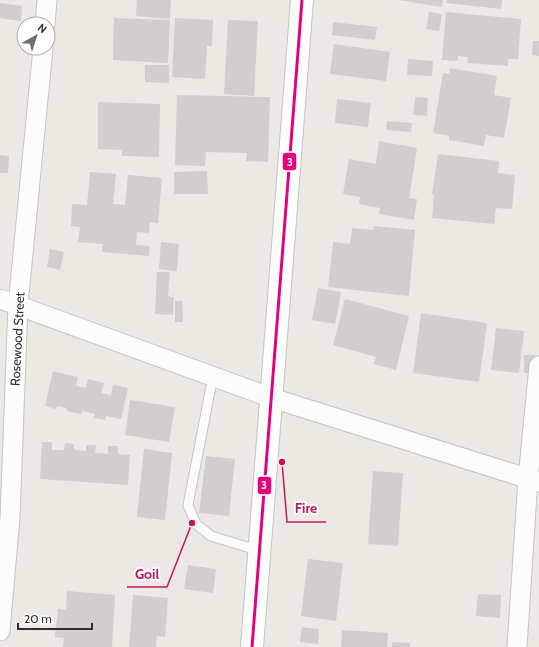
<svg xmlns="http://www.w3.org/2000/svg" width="539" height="647" font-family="Cabin,sans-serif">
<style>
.building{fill:#d1cecb}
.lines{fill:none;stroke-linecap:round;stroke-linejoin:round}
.lane-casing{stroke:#c5c4c5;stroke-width:11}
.street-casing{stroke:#c5c4c5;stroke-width:21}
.secondary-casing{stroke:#c5c4c5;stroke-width:24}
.lane{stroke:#fcfcfb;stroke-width:9}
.street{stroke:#fcfcfb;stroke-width:19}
.secondary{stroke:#fcfcfb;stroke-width:22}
.bus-1-casing{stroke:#fff;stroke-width:6}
.bus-1{stroke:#e5007d;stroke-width:3}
.labels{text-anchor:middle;stroke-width:3.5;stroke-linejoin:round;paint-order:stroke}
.street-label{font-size:13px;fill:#2e2e2e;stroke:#fff}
.leader{fill:none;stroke:#c2185b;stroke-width:1.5}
.callout-dot{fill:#c2185b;stroke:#fff;stroke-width:1.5}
.callout-label{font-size:14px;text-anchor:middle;font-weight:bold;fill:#c2185b;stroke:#fff;stroke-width:3.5;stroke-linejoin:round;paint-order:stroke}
.line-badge{stroke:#fff;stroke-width:1.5}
.badge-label{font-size:11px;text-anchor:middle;font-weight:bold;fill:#fff}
</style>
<rect width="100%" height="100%" fill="#ece8e4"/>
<g class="building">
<polygon points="137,0 171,0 170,19 136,16"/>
<polygon points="399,0 443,0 442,7"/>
<polygon points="447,0 502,0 501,9 446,3"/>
<polygon points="0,3 22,6 21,21 0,18"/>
<polygon points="429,12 442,14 439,31 426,29"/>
<polygon points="446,12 521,19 518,59 508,59 508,66 467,63 468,57 458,56 458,61 442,60"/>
<polygon points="114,18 170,20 168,63 113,60"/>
<polygon points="175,18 213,20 212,46 207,46 205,79 172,77"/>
<polygon points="228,20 258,21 254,96 224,94"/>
<polygon points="333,22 377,27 375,40 332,35"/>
<polygon points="533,41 539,41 539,56 532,55"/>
<polygon points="334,44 390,52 386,81 330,74"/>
<polygon points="408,59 433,61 432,76 407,75"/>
<polygon points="145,65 169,65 169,83 145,82"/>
<polygon points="450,68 497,76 494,95 511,98 504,138 486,135 484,146 449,140 449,136 433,133 443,73 449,74"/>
<polygon points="177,95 270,97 268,162 246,161 247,153 206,152 205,166 175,165"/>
<polygon points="415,97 428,98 427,116 413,115"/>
<polygon points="337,99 371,103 368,127 335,123"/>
<polygon points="98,102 160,104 159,157 122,156 122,150 98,149"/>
<polygon points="387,121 412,123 411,132 386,130"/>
<polygon points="379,141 417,148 409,198 417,199 414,220 379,214 380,208 359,204 360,197 343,194 349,159 376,164"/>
<polygon points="438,154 499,161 498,173 515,175 512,209 496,208 494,224 432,218 434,194 432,194"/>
<polygon points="0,155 9,156 8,173 0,173"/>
<polygon points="207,171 208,194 174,194 174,172"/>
<polygon points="90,172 116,174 113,204 125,205 128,175 162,178 158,223 150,222 149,233 137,232 136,245 150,246 149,256 102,252 103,244 78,242 80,227 71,226 72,204 87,205"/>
<polygon points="374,226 415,230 409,296 328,287 333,242 350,244 352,228 373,230"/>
<polygon points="161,242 179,244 177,271 159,269"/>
<polygon points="50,249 64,252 60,270 47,267"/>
<polygon points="157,272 170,272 168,296 174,297 173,315 155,314"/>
<polygon points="318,288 341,292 335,324 312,320"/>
<polygon points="345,299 409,316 396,370 374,364 376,357 333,345"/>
<polygon points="175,301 182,301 183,322 175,322"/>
<polygon points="421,313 487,323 479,382 413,373"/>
<polygon points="496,328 524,331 519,373 491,370"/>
<rect x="524" y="355" width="11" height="18"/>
<polygon points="53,371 78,377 76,386 86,388 88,379 104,383 101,393 111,395 113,385 128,388 121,419 106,416 105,420 94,418 95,414 82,411 81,414 67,411 67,408 57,406 56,409 45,406"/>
<polygon points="130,400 175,407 169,442 125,435"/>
<polygon points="42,442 52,442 52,450 64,450 65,443 74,444 74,450 86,451 86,445 96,445 95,453 108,454 108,446 118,446 118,454 130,455 128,485 40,479"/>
<polygon points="144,449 172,453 165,520 137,517"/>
<polygon points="206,456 235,459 229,516 199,513"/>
<polygon points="373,471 403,473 398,546 368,544"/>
<polygon points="308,559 343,563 336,621 301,616"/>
<polygon points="188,565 216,569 213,593 184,589"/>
<polygon points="67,591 115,595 112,647 63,647 64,638 55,637 58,609 66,610"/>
<polygon points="478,594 501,595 500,618 476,616"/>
<polygon points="133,595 168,598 165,637 157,636 156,647 129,647"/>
<polygon points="302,627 319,629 318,644 300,642"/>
<polygon points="342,630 388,633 387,647 341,647"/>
<polygon points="392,642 410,643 410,647 392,647"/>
</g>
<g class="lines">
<defs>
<polyline id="lane" points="213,376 188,505 196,524 211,536 260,551"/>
<g id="street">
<polyline points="45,24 47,0"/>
<polyline points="0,299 272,398 539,482"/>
<polyline points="0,631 10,518 18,305 43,48"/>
<polyline points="517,647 528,479 539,366"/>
</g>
<polyline id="secondary" points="252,647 302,0"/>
</defs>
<use href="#lane" class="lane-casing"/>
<use href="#street" class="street-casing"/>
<use href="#secondary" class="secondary-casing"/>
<use href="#lane" class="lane"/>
<use href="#street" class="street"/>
<use href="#secondary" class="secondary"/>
<defs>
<polyline id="bus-1" points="252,647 302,0"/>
</defs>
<use href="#bus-1" class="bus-1-casing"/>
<use href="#bus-1" class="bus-1"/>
</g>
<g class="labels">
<g class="street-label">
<text transform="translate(17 339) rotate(-87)" y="5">Rosewood Street</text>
</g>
</g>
<path class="leader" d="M282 462L287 522H326M192 523L167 587H127"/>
<g class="callout-dot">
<circle cx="282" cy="462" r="4"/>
<circle cx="192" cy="523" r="4"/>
</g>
<g class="callout-label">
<text x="306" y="513">Fire</text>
<text x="147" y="579">Goil</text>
</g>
<g class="line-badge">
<rect x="282" y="152" width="15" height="19" rx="4" fill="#e5007d"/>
<rect x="257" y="476" width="15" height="19" rx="4" fill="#e5007d"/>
</g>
<g class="badge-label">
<text x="290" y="166">3</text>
<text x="264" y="489">3</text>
</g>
<g transform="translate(36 36) rotate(39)"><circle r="19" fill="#ffffff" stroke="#ababab"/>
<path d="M0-3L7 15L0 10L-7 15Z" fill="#706f6e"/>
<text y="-6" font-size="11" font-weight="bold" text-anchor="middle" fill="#2e2e2e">N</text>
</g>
<path d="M18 623v6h74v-6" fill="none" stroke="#2e2e2e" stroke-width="2"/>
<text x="24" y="623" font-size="12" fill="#2e2e2e" stroke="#ffffff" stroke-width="3" paint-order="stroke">20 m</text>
</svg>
